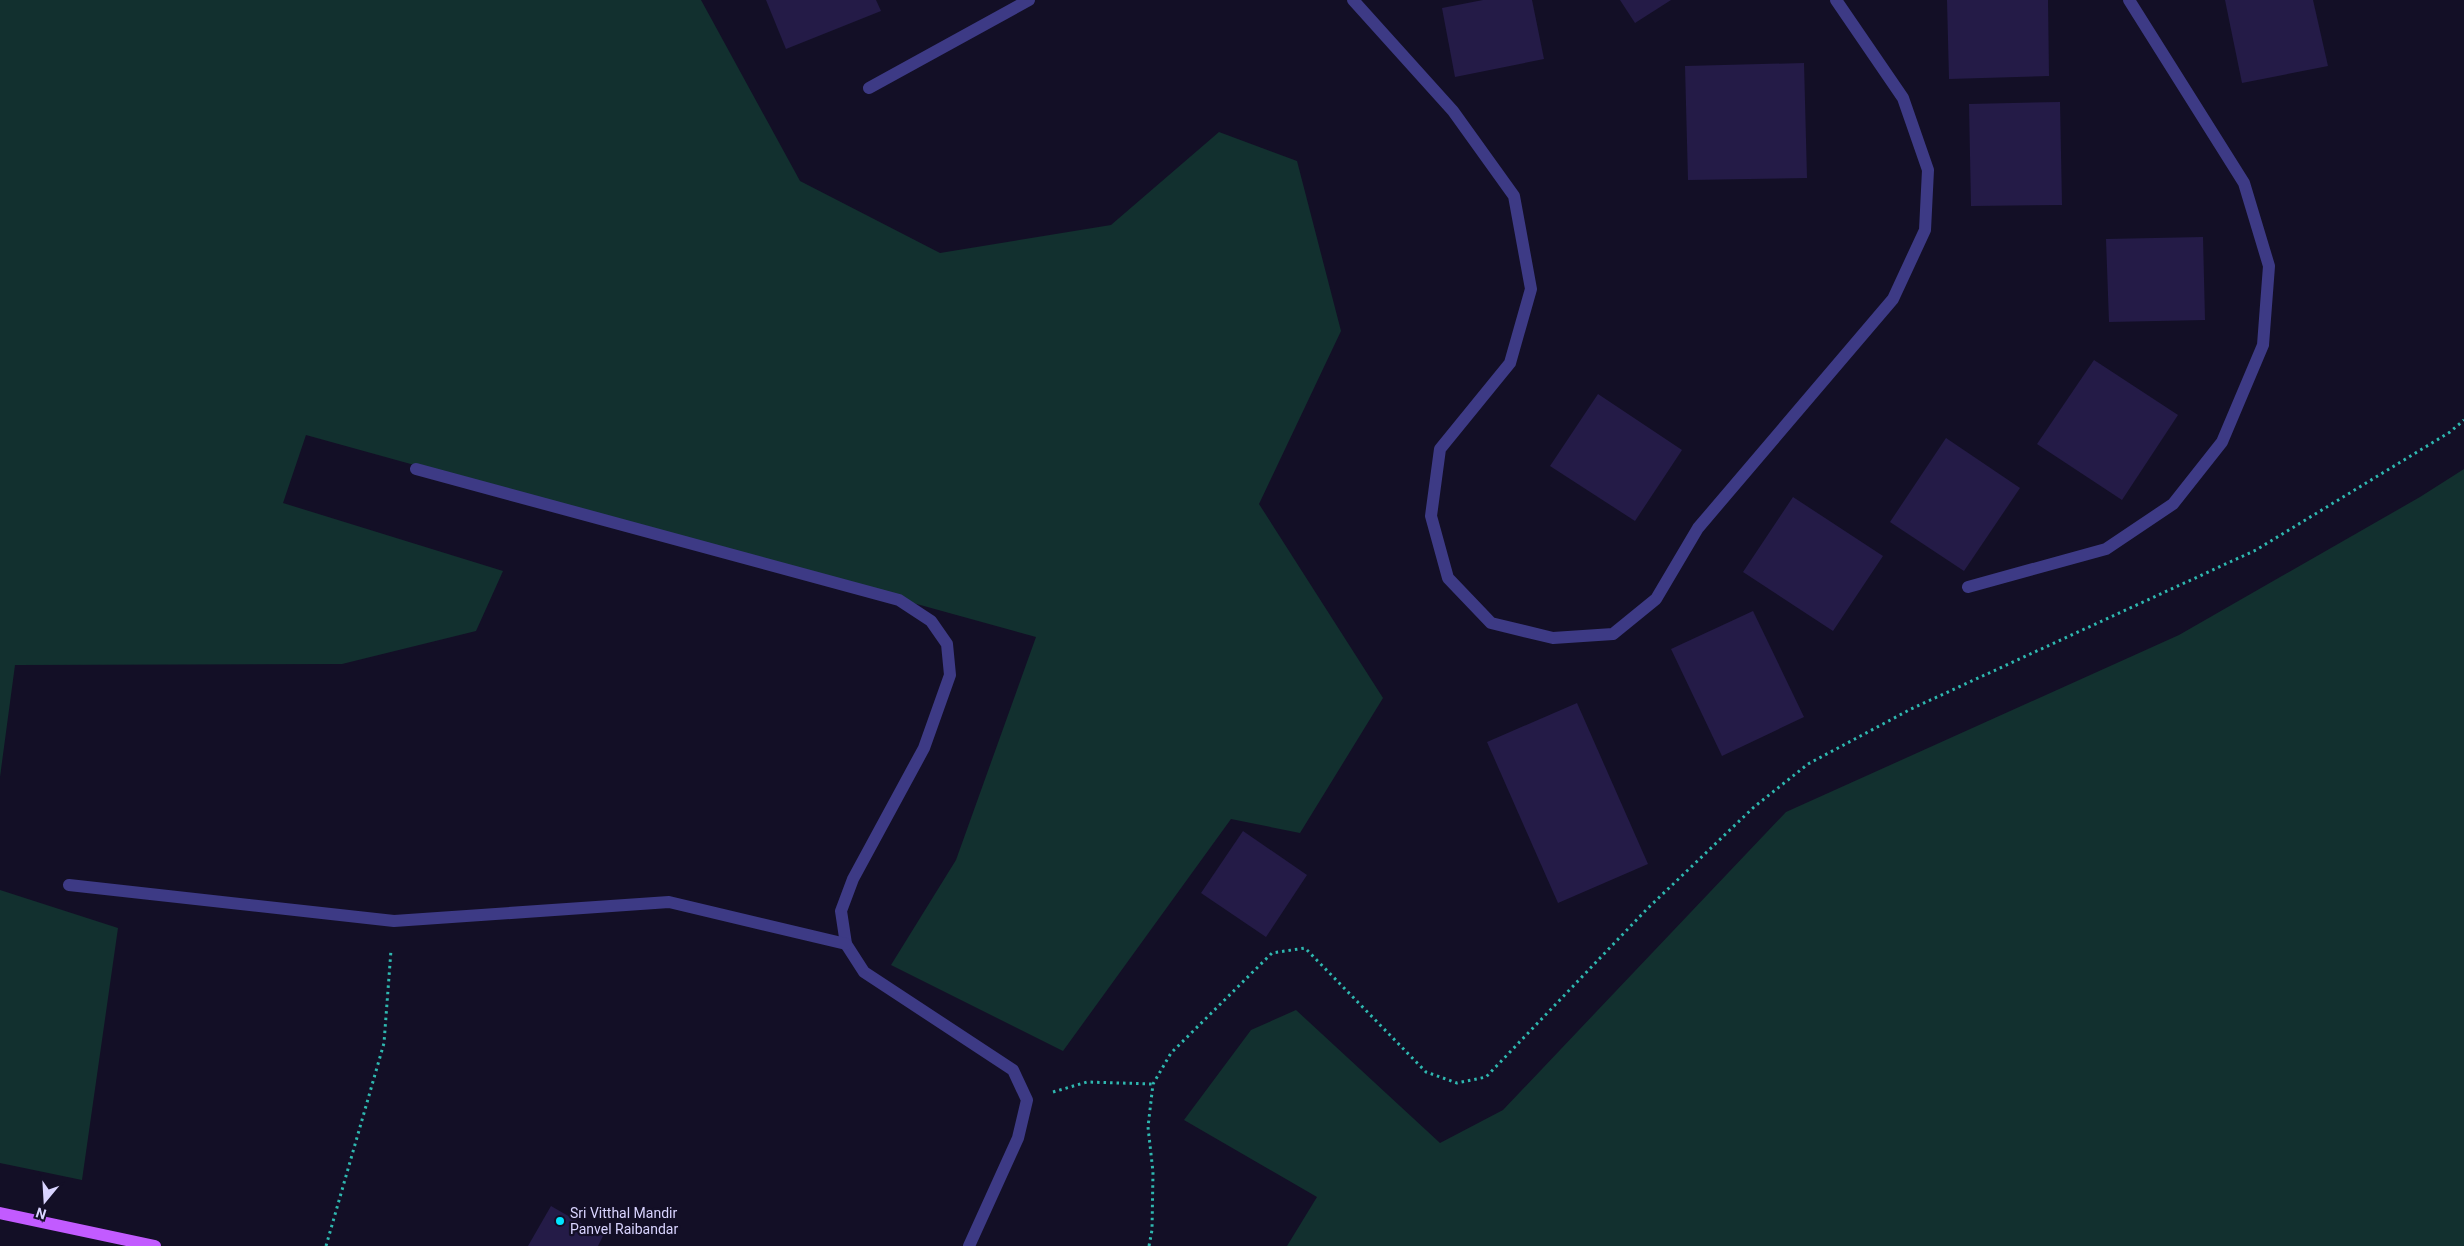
<svg xmlns="http://www.w3.org/2000/svg" width="2464" height="1246" font-family="Roboto,sans-serif">
<style>
.green{fill:#12302f}
.building{fill:#241b47}
.lines{fill:none;stroke-linecap:round;stroke-linejoin:round}
.path{stroke:#2fb8b0;stroke-width:3;stroke-dasharray:2.5 4;stroke-linecap:butt}
.service{stroke:#3d3a85;stroke-width:12}
.minor{stroke:#3d3a85;stroke-width:12}
.primary{stroke:#c25bff;stroke-width:12}
.poi-dot{fill:#00e5ff;stroke:#130f26;stroke-width:2}
.labels{text-anchor:middle;stroke-width:4.5;stroke-linejoin:round;paint-order:stroke}
.poi-label{font-size:14px;fill:#d9d4ff;stroke:#130f26;text-anchor:start}
</style>
<rect width="100%" height="100%" fill="#130f26"/>
<g class="green">
<polygon points="0,0 701,0 800,181 940,253 1111,225 1219,132 1297,161 1341,331 1259,504 1383,698 1300,833 1231,819 1063,1051 891,965 956,860 1036,637 306,435 283,503 503,571 476,631 342,664 15,665 0,777"/>
<polygon points="2464,469 2464,1246 1287,1246 1317,1197 1184,1120 1251,1030 1296,1010 1440,1143 1503,1110 1786,812 2179,635 2420,497"/>
<polygon points="0,890 118,928 82,1180 0,1163"/>
</g>
<g class="building">
<polygon points="766,0 876,0 881,11 786,49"/>
<polygon points="1483,0 1532,0 1544,59 1455,77 1442,8"/>
<polygon points="1620,0 1671,0 1635,23"/>
<polygon points="1947,0 2048,0 2049,76 1949,79"/>
<polygon points="2225,0 2313,0 2328,66 2242,83"/>
<polygon points="1804,63 1807,178 1688,180 1685,66"/>
<polygon points="2060,102 2062,205 1971,206 1969,104"/>
<polygon points="2203,237 2205,320 2109,322 2106,239"/>
<polygon points="2094,360 2178,415 2122,500 2037,444"/>
<polygon points="1598,394 1682,450 1635,521 1550,466"/>
<polygon points="1946,438 2020,488 1964,571 1890,522"/>
<polygon points="1793,497 1883,556 1833,631 1743,572"/>
<polygon points="1753,611 1804,717 1722,756 1671,649"/>
<polygon points="1577,703 1648,864 1558,903 1487,742"/>
<polygon points="1243,831 1307,875 1266,937 1201,893"/>
<polygon points="551,1206 603,1236 598,1246 528,1246"/>
</g>
<g class="lines">
<g class="path">
<polyline points="1053,1092 1087,1082 1153,1084"/>
<polyline points="326,1246 384,1043 391,950"/>
<polyline points="1149,1246 1152,1230 1153,1172 1148,1127 1153,1084 1171,1053 1272,953 1305,948 1426,1072 1457,1083 1486,1077 1647,909 1754,807 1808,764 1911,709 2256,550 2450,432 2464,420"/>
</g>
<g class="service">
<polyline points="1353,0 1453,111 1514,196 1531,289 1510,363 1440,449 1431,516 1448,578 1491,623 1553,638 1613,634 1656,599 1698,528 1893,299 1925,230 1928,170 1903,98 1836,0"/>
<polyline points="869,88 1029,0"/>
<polyline points="1968,587 2106,549 2173,504 2222,442 2263,345 2269,266 2244,183 2129,0"/>
</g>
<g class="minor">
<polyline points="416,469 899,600 931,621 947,644 950,675 924,748 853,879 841,911 846,944 864,972 1013,1070 1027,1100 1018,1138 969,1246"/>
<polyline points="69,885 394,921 669,902 846,944"/>
</g>
<polyline class="primary" points="0,1213 155,1246"/>
</g>
<circle class="poi-dot" cx="560" cy="1221" r="5"/>
<g class="labels">
<g class="poi-label">
<text x="570" y="1218">Sri Vitthal Mandir<tspan x="570" dy="16">Panvel Raibandar</tspan></text>
</g>
</g>
<g transform="translate(45 1201) rotate(198)" stroke="#130f26" stroke-width="4" paint-order="stroke">
<path d="M0-4L9 19L0 12L-9 19Z" fill="#d9d4ff"/>
<text y="-8" font-size="14" font-weight="bold" text-anchor="middle" fill="#d9d4ff">N</text>
</g>
</svg>
